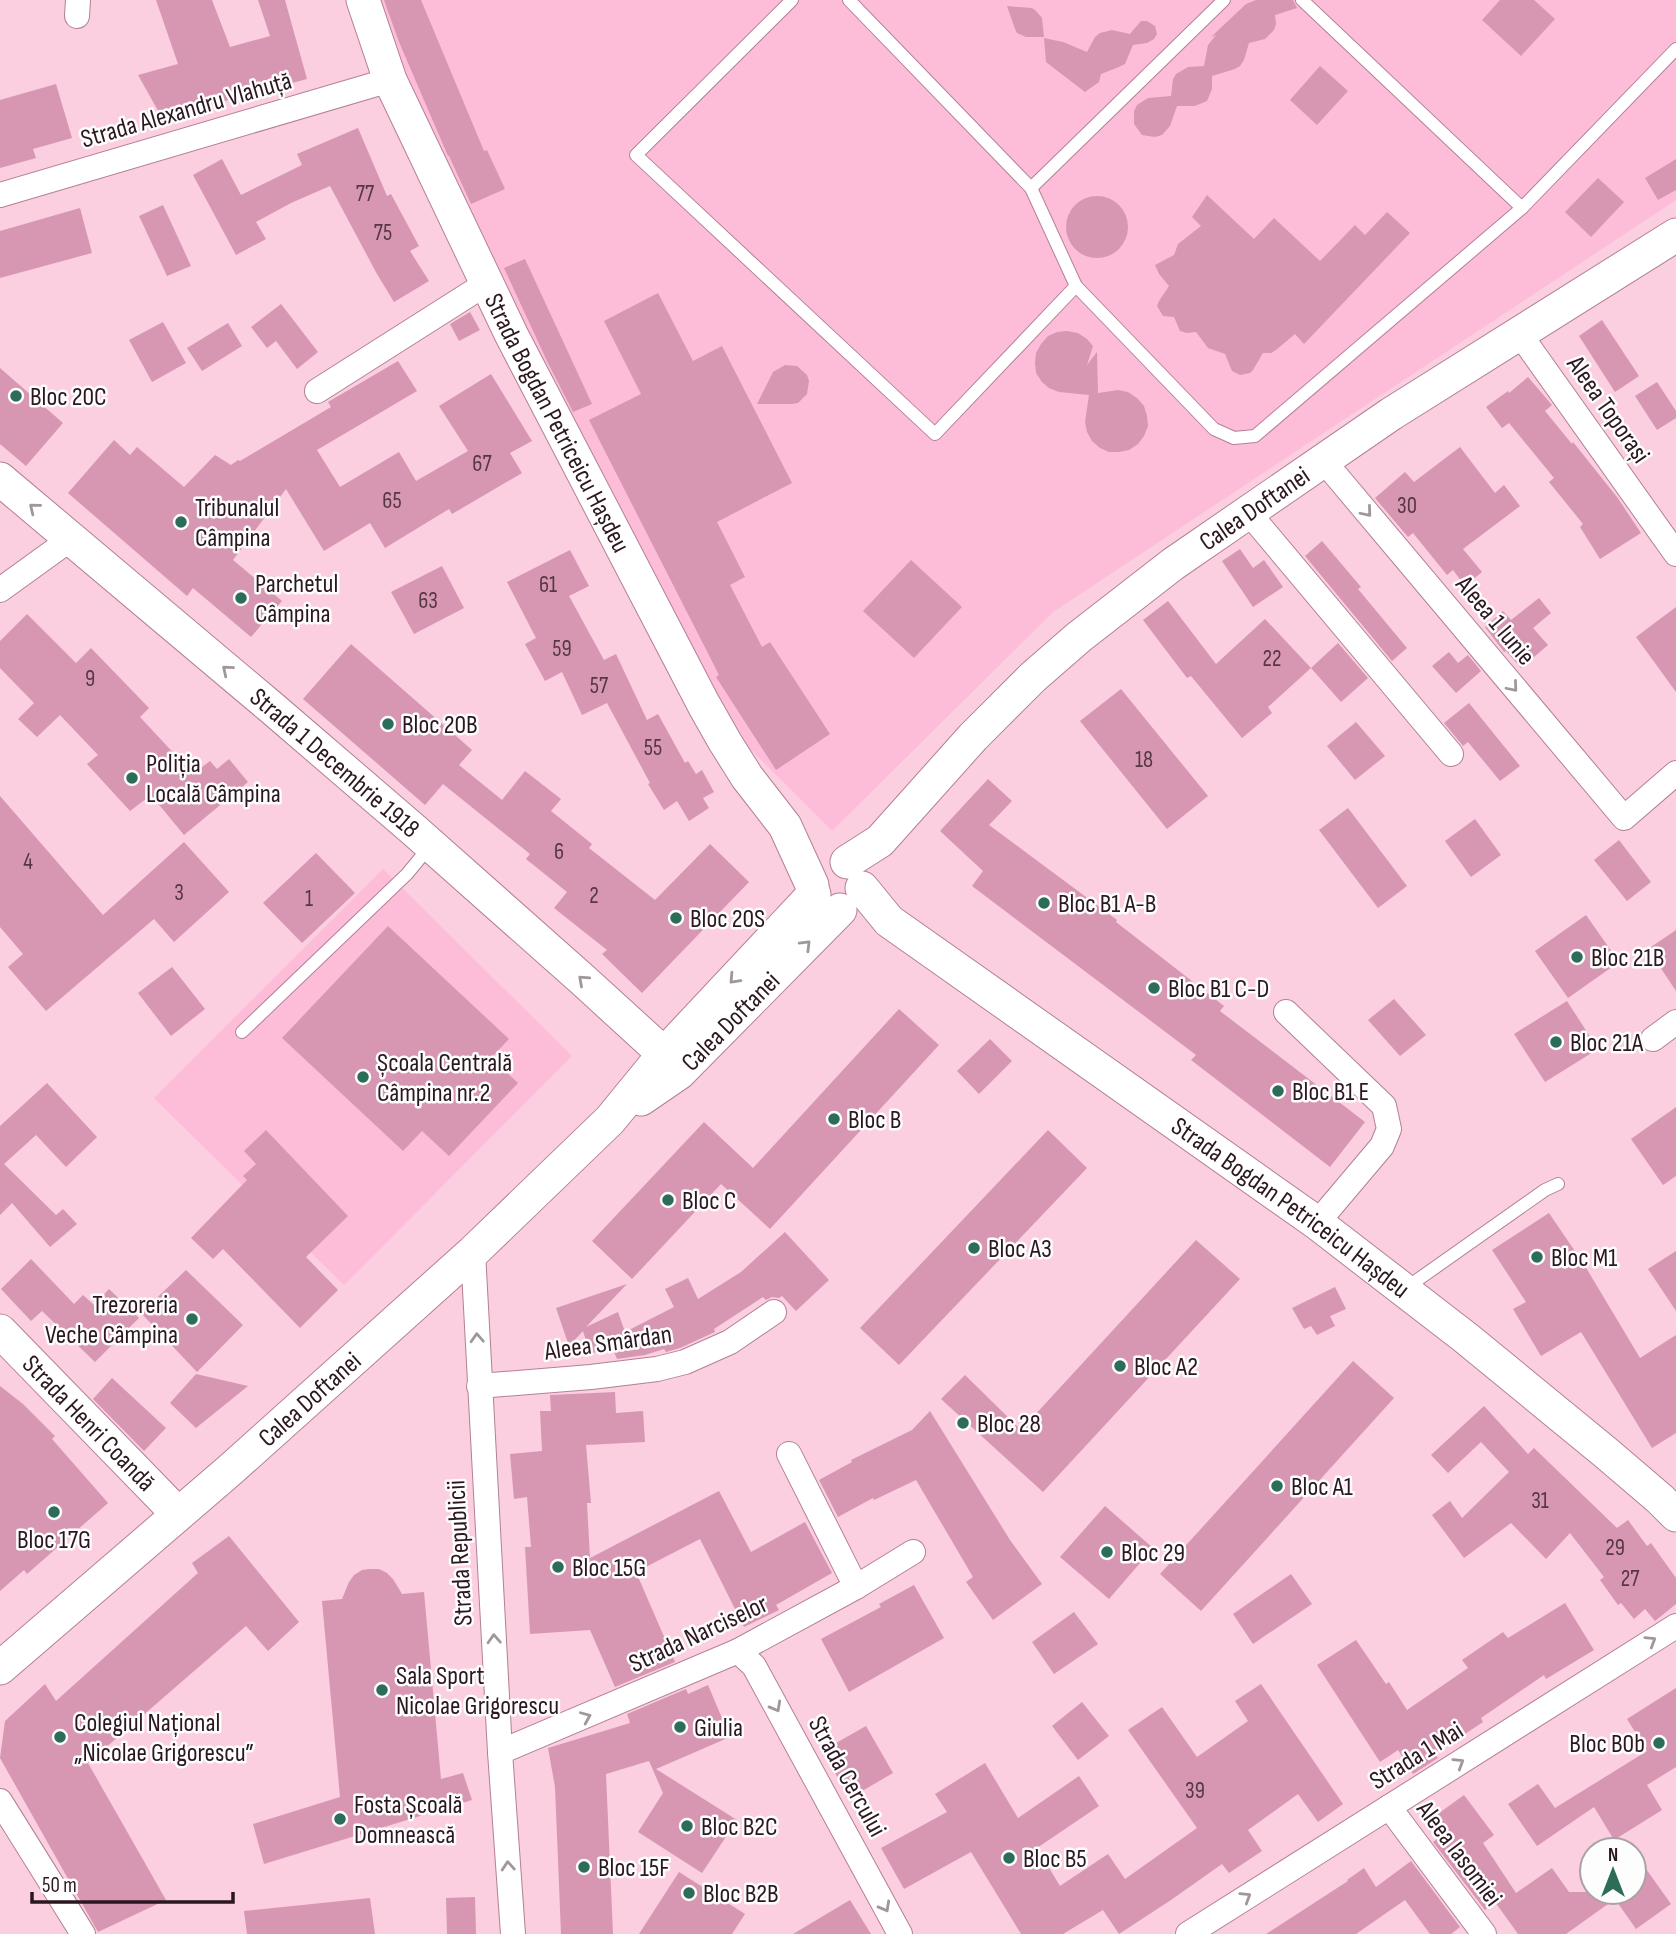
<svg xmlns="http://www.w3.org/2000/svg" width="1676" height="1934" font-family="'Sofia Sans Condensed',sans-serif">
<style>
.built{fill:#fdbdd9}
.building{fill:#d797b3}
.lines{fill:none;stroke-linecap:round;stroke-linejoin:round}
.lane-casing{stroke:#b38096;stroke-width:14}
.street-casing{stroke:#b38096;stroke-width:26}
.secondary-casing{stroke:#b38096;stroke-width:35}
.lane{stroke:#fff;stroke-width:12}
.street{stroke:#fff;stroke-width:24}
.secondary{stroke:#fff;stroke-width:33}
.oneway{stroke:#a0979b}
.poi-dot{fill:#2d6c59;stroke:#fdfdfd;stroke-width:2.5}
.labels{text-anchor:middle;stroke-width:5;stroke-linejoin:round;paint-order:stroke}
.number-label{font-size:23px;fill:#563745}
.street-label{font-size:26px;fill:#2b1720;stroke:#fdfdfd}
.poi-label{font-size:26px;fill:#2b1720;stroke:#fdfdfd;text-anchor:start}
</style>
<rect width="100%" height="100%" fill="#fbcee0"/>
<g class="built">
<polygon points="375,0 1676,0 1676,200 1053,612 832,831 746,745 621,520 401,75"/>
<polygon points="383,869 572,1056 344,1285 154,1098"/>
</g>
<g class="building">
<polygon points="156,0 212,0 230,47 270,36 258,0 285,0 307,79 203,107 203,104 161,116 138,75 178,64"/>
<polygon points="384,0 421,0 484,151 487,150 505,189 471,204 449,156 448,156 399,42"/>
<polygon points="1256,0 1293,0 1297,8 1275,15 1276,24 1274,30 1265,39 1249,43 1244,60 1240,66 1235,69 1212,76 1212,89 1207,101 1195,106 1177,106 1170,126 1162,135 1155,137 1142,135 1134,124 1134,111 1137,105 1148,98 1171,96 1173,79 1176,74 1188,67 1204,66 1208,45 1216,35 1211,37 1246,4"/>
<polygon points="1500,0 1534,0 1555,19 1521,56 1482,20"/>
<polygon points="1007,6 1032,8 1036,11 1042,18 1044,37 1026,37 1017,33 1015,29"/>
<polygon points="1141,21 1147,21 1155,26 1157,34 1154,39 1147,43 1133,45 1125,64 1119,67 1101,74 1099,82 1085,92 1046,62 1044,38 1063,42 1087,52 1095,37 1100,33 1112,30 1130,34"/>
<polygon points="1320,66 1348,91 1317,125 1290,100"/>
<polygon points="56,84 72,138 33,149 36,158 0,168 0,100"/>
<polygon points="358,128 387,196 391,194 419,246 410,251 429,281 394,302 377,274 330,186 291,203 256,222 266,239 236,255 193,175 222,159 241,195 302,165 297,154"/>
<polygon points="1676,159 1676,190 1658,200 1645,178"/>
<polygon points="1598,178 1624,202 1591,237 1565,212"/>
<polygon points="1207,195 1254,239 1274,218 1320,261 1355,225 1365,235 1387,212 1410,233 1304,344 1295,334 1276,350 1271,353 1263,353 1253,370 1250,373 1240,375 1232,371 1225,354 1208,348 1196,332 1187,333 1180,331 1174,317 1163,316 1157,306 1159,301 1169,286 1159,274 1155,265 1174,255 1178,244 1201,226 1192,217"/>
<circle cx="1097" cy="227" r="31"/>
<polygon points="163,205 191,266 167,276 139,216"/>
<polygon points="80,208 92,253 0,278 0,231"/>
<polygon points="525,259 592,404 573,412 547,361 504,268"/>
<polygon points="658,293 693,361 722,346 792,483 717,522 745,577 730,585 762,647 770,642 830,734 776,770 716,677 719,675 589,420 641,394 604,321"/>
<polygon points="281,304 318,352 297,369 276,341 267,348 251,327"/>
<polygon points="470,312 480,330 459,341 450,324"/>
<polygon points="1602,320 1639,376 1615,392 1579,336"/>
<polygon points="163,322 186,363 152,382 129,340"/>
<polygon points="228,323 242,346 202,371 187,348"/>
<polygon points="1067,331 1078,333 1087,339 1093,346 1087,365 1097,352 1098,393 1118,390 1128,392 1137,398 1144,406 1147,416 1148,426 1144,436 1138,444 1129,450 1119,452 1109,452 1100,448 1092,441 1087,432 1085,422 1089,395 1059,392 1049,388 1042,382 1036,373 1035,363 1036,353 1041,344 1048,336 1057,332"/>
<polygon points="398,361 417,391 317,450 340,487 399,452 416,481 468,451 439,406 491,374 532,441 510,453 522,473 452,514 449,509 385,548 370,523 324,551 286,489 233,560 282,601 251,637 193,588 187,596 68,493 114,440 130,455 137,447 184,487 215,455 231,465 238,460 240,461 331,407 328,402"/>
<polygon points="785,365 797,366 807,375 809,381 807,394 798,403 792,404 757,404 773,372"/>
<polygon points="0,368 63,423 26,466 0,444"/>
<polygon points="1528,377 1552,405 1545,411 1572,444 1573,442 1617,497 1641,533 1600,559 1580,527 1583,524 1549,482 1554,478 1509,423 1502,428 1486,407 1508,391 1509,393"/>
<polygon points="1657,382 1676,411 1676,418 1657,430 1635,396"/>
<polygon points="1460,447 1495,493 1504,485 1520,506 1463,549 1482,572 1465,586 1453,570 1447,575 1413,533 1408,537 1375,498 1405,472 1414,482"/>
<polygon points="1322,541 1361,587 1358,589 1407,648 1392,661 1305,556"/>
<polygon points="1240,549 1253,568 1264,560 1283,587 1253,607 1222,561"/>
<polygon points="570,550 589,586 569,596 604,660 616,654 647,720 658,714 685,763 688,761 696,774 702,770 714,792 703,798 709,808 689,821 677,801 664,810 648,784 650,783 607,703 582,715 562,672 545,681 525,644 536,638 507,582"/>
<polygon points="911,560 962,607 914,658 863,611"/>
<polygon points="442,566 464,608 414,634 391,592"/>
<polygon points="1539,598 1551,613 1533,628 1548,645 1521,668 1506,651 1504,652 1485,627 1503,611 1511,620"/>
<polygon points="1168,601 1216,664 1265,619 1311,668 1268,707 1272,713 1242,738 1191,676 1187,678 1143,620"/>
<polygon points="1676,607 1676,692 1636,637"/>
<polygon points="27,614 76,663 91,648 149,708 140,717 193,774 210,761 217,769 229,759 248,782 184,835 151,795 130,811 87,764 98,755 60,715 37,737 18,719 34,703 0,668 0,641"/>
<polygon points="1338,643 1368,678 1341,702 1311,668"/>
<polygon points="351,644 472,750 459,765 502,800 525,771 561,799 551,811 592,844 589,848 655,900 710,844 749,882 642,993 602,954 607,950 554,908 567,892 526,859 530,854 443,784 425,805 303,699"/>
<polygon points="1449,652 1458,663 1468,655 1481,671 1456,693 1432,666"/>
<polygon points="1121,689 1208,796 1167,829 1080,721"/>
<polygon points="1469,703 1520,766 1500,781 1468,742 1463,746 1444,723"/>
<polygon points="1356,722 1385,756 1355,780 1327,746"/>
<polygon points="988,779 1012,801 989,825 1117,920 1116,922 1224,1006 1220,1011 1365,1122 1330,1167 1191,1060 1196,1055 972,886 983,871 940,831"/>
<polygon points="0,796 103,915 184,842 229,892 174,942 154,919 46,1011 8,967 23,954 0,927"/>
<polygon points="1348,808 1407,886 1378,908 1319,830"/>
<polygon points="1475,819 1501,855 1471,877 1445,841"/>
<polygon points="1619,840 1651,882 1627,901 1594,860"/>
<polygon points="316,853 355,893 302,943 263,903"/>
<polygon points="1586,915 1619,962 1568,998 1535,951"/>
<polygon points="388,926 509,1039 491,1058 518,1083 449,1156 422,1131 403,1151 282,1038"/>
<polygon points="1676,930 1676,991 1648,949"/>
<polygon points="172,967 205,1009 171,1036 138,993"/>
<polygon points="1394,999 1426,1035 1400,1056 1368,1020"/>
<polygon points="1567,1001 1598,1049 1545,1082 1514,1034"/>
<polygon points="899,1009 939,1045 770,1229 721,1184 632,1279 592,1241 704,1122 753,1168"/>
<polygon points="990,1039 1012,1061 979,1094 957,1071"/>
<polygon points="47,1083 97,1137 66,1167 36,1135 4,1164 56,1215 63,1209 77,1224 50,1247 12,1203 0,1215 0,1126"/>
<polygon points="1676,1107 1676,1176 1663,1185 1631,1139"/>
<polygon points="266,1130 348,1216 306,1257 338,1290 300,1328 223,1249 213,1259 191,1238 247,1180 243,1176 256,1164 244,1151"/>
<polygon points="1048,1130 1087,1168 899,1365 860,1328"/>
<polygon points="1549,1213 1585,1266 1640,1358 1676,1335 1676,1433 1652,1448 1581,1332 1541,1356 1513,1309 1526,1302 1492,1250"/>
<polygon points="785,1232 829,1280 796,1311 782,1296 779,1298 772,1297 766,1300 763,1297 714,1329 715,1332 680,1348 666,1352 664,1349 645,1355 617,1359 612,1347 590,1354 583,1331 569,1346 556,1308 627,1284 586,1327 618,1312 625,1332 674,1307 665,1289 688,1278 698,1299 741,1272"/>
<polygon points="1196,1240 1240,1279 1043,1492 941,1399 965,1375 1021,1430"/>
<polygon points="1676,1251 1676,1311 1648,1269"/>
<polygon points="31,1259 74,1304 83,1295 94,1305 109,1289 139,1318 95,1362 42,1311 31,1321 1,1289"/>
<polygon points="186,1270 243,1325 197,1372 141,1313"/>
<polygon points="1335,1287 1346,1309 1330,1316 1335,1326 1317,1335 1311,1326 1304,1329 1292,1308"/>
<polygon points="1353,1361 1394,1398 1201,1611 1160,1574"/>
<polygon points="196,1374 248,1386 196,1428 170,1403"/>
<polygon points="112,1378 166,1428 144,1451 93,1399"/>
<polygon points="0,1386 23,1404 55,1436 52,1439 108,1503 27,1574 24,1570 0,1591"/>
<polygon points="615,1392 616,1413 643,1411 645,1442 586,1445 591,1503 587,1503 590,1558 719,1491 751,1552 805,1522 832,1573 776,1605 779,1610 744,1627 700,1539 636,1572 675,1662 615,1687 590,1630 530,1634 525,1547 531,1547 527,1497 514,1499 510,1454 542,1451 540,1411 551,1411 550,1395"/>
<polygon points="1484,1406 1528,1454 1534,1448 1617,1528 1628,1520 1647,1546 1651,1543 1676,1578 1676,1604 1655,1621 1645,1609 1634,1619 1621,1603 1618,1605 1600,1580 1604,1577 1570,1533 1546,1559 1511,1523 1464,1558 1432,1515 1450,1501 1462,1518 1509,1472 1481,1442 1448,1473 1431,1455"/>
<polygon points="930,1411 1010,1540 1042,1584 993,1620 966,1582 973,1577 916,1480 874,1500 873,1498 838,1517 819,1480 852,1462 851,1460 912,1430"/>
<polygon points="1105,1506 1153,1548 1109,1599 1060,1557"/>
<polygon points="229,1536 299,1622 268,1651 246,1626 88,1763 166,1900 98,1932 0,1758 5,1721 45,1684 56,1701 198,1573 192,1563"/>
<polygon points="370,1569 379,1569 387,1573 393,1579 402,1594 424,1592 441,1779 463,1773 472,1800 264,1864 253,1824 340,1797 322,1601 342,1599 349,1582 354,1575 362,1570"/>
<polygon points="1291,1574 1312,1604 1253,1644 1233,1614"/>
<polygon points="914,1585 944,1638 849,1692 821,1639 881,1607 879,1604"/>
<polygon points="1565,1603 1594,1650 1546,1679 1544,1675 1481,1718 1483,1722 1435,1754 1438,1758 1413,1774 1398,1750 1380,1762 1317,1665 1356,1640 1386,1684 1389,1682 1407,1710 1468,1668 1462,1660 1503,1632 1508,1638"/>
<polygon points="1074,1612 1098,1644 1054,1674 1032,1642"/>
<polygon points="1261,1684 1343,1804 1318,1822 1298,1794 1248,1830 1262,1851 1229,1873 1222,1864 1171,1900 1119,1934 1103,1910 1063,1934 1021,1934 971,1852 904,1889 881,1848 947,1812 935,1794 985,1763 1018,1818 1079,1776 1099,1806 1037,1848 1060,1886 1108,1854 1125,1879 1197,1828 1128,1730 1162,1707 1197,1757 1248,1721 1235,1701"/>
<polygon points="708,1685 730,1737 656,1769 737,1820 702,1873 638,1832 663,1793 649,1761 606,1774 613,1934 561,1934 555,1787 548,1748 630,1723 627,1714 686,1689 688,1694"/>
<polygon points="1676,1688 1676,1767 1647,1785 1662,1810 1614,1840 1594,1807 1537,1846 1508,1804 1538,1784 1555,1808 1647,1751 1627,1719"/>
<polygon points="1082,1702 1109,1736 1078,1760 1052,1726"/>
<polygon points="866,1726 893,1773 850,1798 822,1751"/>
<polygon points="1464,1795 1494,1835 1483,1843 1516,1893 1552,1868 1569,1892 1634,1892 1634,1852 1671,1904 1636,1929 1615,1899 1566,1934 1518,1934 1495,1902 1485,1910 1433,1842 1447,1832 1435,1816"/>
<polygon points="1411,1861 1460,1927 1451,1934 1430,1934 1405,1900 1356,1934 1266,1934 1348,1881 1347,1880 1364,1868 1376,1887"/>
<polygon points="679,1872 745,1914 732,1934 639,1934"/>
<polygon points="475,1897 476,1934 447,1934 446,1898"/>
<polygon points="370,1898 375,1934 247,1934 244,1911"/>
<polygon points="850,1900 871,1934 793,1934"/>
</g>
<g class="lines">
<defs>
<g id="lane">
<polyline points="792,0 636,155 935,434 1076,286"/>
<polyline points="849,0 1031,188 1076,286 1214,429 1234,438 1255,436 1522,208 1676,49"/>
<polyline points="1302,0 1522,208"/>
<polyline points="1031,188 1224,0"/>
<polyline points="242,1032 407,874 430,846"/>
<polyline points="1406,1288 1545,1190 1558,1184"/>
</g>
<g id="street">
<polyline points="77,16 78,0"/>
<polyline points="0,195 390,80"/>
<polyline points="1519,333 1676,554"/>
<polyline points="317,391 487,283"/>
<polyline points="1323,460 1624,818 1676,773"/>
<polyline points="1248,512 1451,754"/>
<polyline points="0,590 72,538"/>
<polyline points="1286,1012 1384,1106 1389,1129 1382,1146 1317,1223"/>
<polyline points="1653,1039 1676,1022"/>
<polyline points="473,1252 500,1752 513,1934"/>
<polyline points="479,1386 591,1377 657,1369 685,1362 730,1342 774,1312"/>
<polyline points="789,1454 856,1587"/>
<polyline points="738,1651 754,1666 900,1934"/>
<polyline points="500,1752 738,1651 856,1587 913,1552"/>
<polyline points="0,1801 83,1934"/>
<polyline points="1389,1807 1484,1934"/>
<polyline points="1188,1934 1676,1626"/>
</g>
<g id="secondary">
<path id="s1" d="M363,0l27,80 121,254 193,371 21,37 22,35 38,49 27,59"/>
<path id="s2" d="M0,479l272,229 143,123 168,149 81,74"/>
<path id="s3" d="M847,862l33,-21 93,-104 60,-60 46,-40 94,-73 218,-150 285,-179"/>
<path id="s4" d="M862,888l27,33 428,302 149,115 139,114 55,47 16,16"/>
<path id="s5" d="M641,1099l38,-26 161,-163"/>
<path id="s6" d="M0,1331l178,183"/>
<path id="s7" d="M0,1668l230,-198 243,-218 137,-132 54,-66 150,-160"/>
</g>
</defs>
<use href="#lane" class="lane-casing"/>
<use href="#street" class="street-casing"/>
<use href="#secondary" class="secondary-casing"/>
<use href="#lane" class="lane"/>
<use href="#street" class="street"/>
<use href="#secondary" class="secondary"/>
</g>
<defs><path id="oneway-chevron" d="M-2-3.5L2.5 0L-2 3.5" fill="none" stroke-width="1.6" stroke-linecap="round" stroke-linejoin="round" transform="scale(1.75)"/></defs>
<g class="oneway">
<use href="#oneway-chevron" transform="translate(34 508) rotate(-141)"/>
<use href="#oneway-chevron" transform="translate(1367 512) rotate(50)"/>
<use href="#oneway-chevron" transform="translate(227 670) rotate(-140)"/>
<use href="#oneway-chevron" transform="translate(1513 687) rotate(50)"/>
<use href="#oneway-chevron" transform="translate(806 945) rotate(-45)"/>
<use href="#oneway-chevron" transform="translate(734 979) rotate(133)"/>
<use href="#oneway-chevron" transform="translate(583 980) rotate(-138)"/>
<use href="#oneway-chevron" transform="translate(477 1338) rotate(-93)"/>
<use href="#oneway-chevron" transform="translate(494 1639) rotate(-93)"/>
<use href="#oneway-chevron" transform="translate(1651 1641) rotate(-32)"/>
<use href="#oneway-chevron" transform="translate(776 1707) rotate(61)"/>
<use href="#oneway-chevron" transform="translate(586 1717) rotate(-23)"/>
<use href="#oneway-chevron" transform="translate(1459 1763) rotate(-32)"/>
<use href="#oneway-chevron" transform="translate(508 1866) rotate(-94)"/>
<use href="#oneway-chevron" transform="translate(1246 1897) rotate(-32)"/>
<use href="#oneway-chevron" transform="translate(885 1907) rotate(61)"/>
</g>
<g class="poi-dot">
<circle cx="16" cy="396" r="7"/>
<circle cx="181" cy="522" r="7"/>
<circle cx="241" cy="598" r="7"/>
<circle cx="388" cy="724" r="7"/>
<circle cx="132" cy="778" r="7"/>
<circle cx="1044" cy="903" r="7"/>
<circle cx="676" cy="918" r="7"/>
<circle cx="1577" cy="957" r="7"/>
<circle cx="1154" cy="988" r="7"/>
<circle cx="1556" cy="1042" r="7"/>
<circle cx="363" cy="1077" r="7"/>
<circle cx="1278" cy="1091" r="7"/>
<circle cx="834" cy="1119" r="7"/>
<circle cx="668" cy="1200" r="7"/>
<circle cx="974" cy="1248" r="7"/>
<circle cx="1537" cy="1257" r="7"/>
<circle cx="192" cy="1319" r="7"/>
<circle cx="1120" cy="1366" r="7"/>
<circle cx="963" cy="1423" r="7"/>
<circle cx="1277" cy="1486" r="7"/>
<circle cx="54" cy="1512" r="7"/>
<circle cx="1107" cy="1552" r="7"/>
<circle cx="558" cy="1567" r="7"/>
<circle cx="382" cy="1690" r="7"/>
<circle cx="680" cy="1727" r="7"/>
<circle cx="60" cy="1737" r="7"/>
<circle cx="1659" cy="1743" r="7"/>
<circle cx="340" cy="1819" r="7"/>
<circle cx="687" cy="1826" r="7"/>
<circle cx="1009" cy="1858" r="7"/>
<circle cx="584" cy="1867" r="7"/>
<circle cx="689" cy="1893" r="7"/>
</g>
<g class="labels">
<g class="number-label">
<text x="365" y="201">77</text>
<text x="383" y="240">75</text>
<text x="482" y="471">67</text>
<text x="392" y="508">65</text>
<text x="1407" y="513">30</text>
<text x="548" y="592">61</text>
<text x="428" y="608">63</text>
<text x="562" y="656">59</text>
<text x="1272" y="666">22</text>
<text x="90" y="686">9</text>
<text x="599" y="693">57</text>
<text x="653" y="755">55</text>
<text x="1144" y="767">18</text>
<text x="559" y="859">6</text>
<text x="28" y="869">4</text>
<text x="179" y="900">3</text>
<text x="594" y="903">2</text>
<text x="309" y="906">1</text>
<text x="1540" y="1508">31</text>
<text x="1615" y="1555">29</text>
<text x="1630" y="1586">27</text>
<text x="1195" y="1798">39</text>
</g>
<g class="street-label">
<text transform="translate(186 109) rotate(-16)" y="9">Strada Alexandru Vlahuță</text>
<text transform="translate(1609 409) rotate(55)" y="9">Aleea Toporași</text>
<text dy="9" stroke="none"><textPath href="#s1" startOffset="466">Strada Bogdan Petriceicu Hașdeu</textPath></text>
<text dy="9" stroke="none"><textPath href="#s3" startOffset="542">Calea Doftanei</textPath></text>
<text transform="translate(1496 620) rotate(50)" y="9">Aleea 1 Iunie</text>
<text dy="9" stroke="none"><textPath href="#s2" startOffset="439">Strada 1 Decembrie 1918</textPath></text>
<text dy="9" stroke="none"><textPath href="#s5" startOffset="119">Calea Doftanei</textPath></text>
<text dy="9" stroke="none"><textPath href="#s4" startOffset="536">Strada Bogdan Petriceicu Hașdeu</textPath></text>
<text transform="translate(608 1342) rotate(-8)" y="9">Aleea Smârdan</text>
<text dy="9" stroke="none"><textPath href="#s7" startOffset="410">Calea Doftanei</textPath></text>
<text dy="9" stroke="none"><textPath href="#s6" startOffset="128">Strada Henri Coandă</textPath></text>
<text transform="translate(459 1553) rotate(-93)" y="9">Strada Republicii</text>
<text transform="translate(698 1633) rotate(-25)" y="9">Strada Narciselor</text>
<text transform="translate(1416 1755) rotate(-32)" y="9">Strada 1 Mai</text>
<text transform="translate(848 1776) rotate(61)" y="9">Strada Cercului</text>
<text transform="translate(1460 1853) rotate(53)" y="9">Aleea Iasomiei</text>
</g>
<g class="poi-label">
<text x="30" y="405">Bloc 20C</text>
<text x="195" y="516">Tribunalul<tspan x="195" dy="30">Câmpina</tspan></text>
<text x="255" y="592">Parchetul<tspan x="255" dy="30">Câmpina</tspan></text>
<text x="402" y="733">Bloc 20B</text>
<text x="146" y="772">Poliția<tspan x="146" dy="30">Locală Câmpina</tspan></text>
<text x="1058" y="912">Bloc B1 A-B</text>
<text x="690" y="927">Bloc 20S</text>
<text x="1591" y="966">Bloc 21B</text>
<text x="1168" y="997">Bloc B1 C-D</text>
<text x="1570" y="1051">Bloc 21A</text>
<text x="377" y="1071">Școala Centrală<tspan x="377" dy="30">Câmpina nr.2</tspan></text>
<text x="1292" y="1100">Bloc B1 E</text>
<text x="848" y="1128">Bloc B</text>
<text x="682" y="1209">Bloc C</text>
<text x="988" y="1257">Bloc A3</text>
<text x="1551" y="1266">Bloc M1</text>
<text x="178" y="1313" text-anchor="end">Trezoreria<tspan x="178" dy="30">Veche Câmpina</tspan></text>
<text x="1134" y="1375">Bloc A2</text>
<text x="977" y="1432">Bloc 28</text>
<text x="1291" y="1495">Bloc A1</text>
<text x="54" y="1548" text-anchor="middle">Bloc 17G</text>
<text x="1121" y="1561">Bloc 29</text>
<text x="572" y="1576">Bloc 15G</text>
<text x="396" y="1684">Sala Sport<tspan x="396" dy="30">Nicolae Grigorescu</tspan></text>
<text x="74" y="1731">Colegiul Național<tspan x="74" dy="30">„Nicolae Grigorescu”</tspan></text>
<text x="694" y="1736">Giulia</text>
<text x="1645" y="1752" text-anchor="end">Bloc B0b</text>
<text x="354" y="1813">Fosta Școală<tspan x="354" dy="30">Domnească</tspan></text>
<text x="701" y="1835">Bloc B2C</text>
<text x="1023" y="1867">Bloc B5</text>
<text x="598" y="1876">Bloc 15F</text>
<text x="703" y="1902">Bloc B2B</text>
</g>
</g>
<g transform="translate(1613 1871)"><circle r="33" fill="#fdfdfd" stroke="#a9a1a5" stroke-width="2"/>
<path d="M0-5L12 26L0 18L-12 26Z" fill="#2d6c59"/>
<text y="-10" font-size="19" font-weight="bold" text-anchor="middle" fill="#2b1720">N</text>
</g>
<path d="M32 1892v10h201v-10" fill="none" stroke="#2b1720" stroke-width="3.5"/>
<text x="42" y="1892" font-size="21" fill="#2b1720" stroke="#fdfdfd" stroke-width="5" paint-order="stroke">50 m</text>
</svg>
